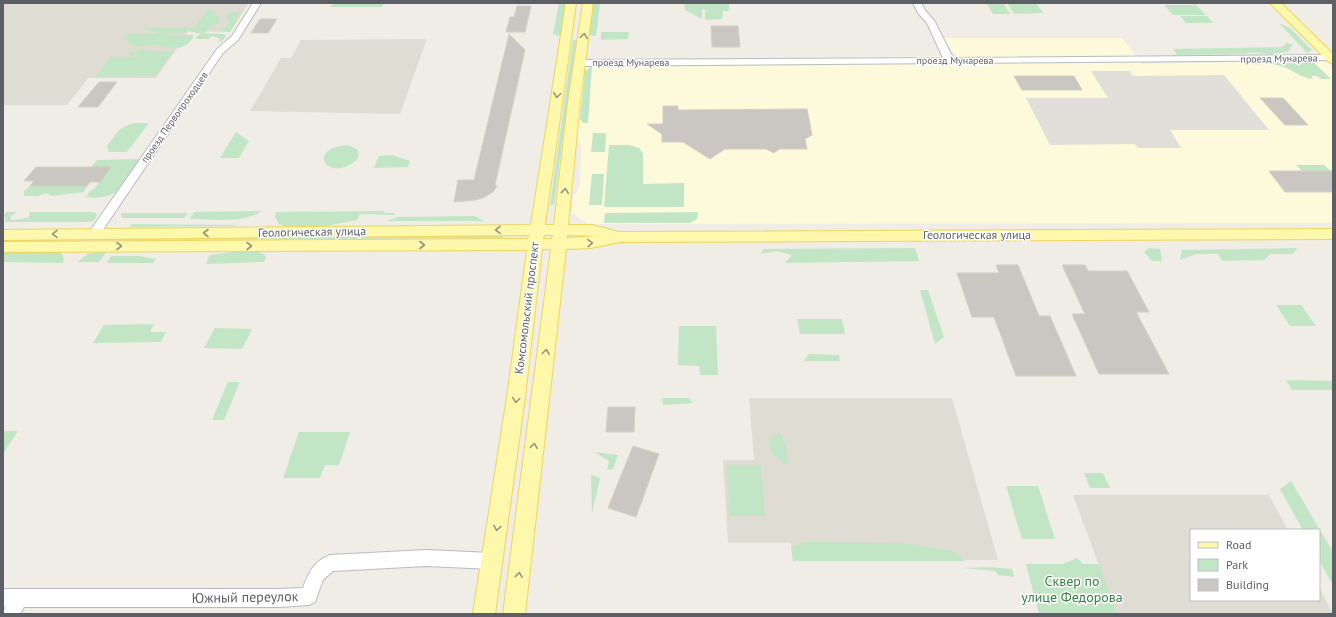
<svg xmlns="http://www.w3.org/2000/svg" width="1336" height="617" font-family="'PT Sans',sans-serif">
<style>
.commercial{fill:#fdf9db}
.industrial{fill:#e0dfd9}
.education{fill:#dfddd3}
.green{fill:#c2e6c5}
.building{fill:#cac7c2;stroke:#d3d0c3}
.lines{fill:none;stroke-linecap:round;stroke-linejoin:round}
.minor-casing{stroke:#b9bbc0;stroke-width:2}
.major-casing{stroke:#efd55d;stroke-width:2}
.minor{fill:#fff;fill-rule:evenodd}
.major{fill:#fdf8ab;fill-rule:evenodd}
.oneway{stroke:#94957e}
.labels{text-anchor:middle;stroke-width:3;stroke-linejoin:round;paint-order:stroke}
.far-street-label{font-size:10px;fill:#5c5f65;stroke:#fff}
.street-label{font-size:12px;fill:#5c5f65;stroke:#fff}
.near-park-label{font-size:14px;fill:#368241;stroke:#fff}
.near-street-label{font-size:14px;fill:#5c5f65;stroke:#fff}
</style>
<rect width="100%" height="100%" fill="#efede5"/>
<polygon class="commercial" points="943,38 1122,38 1142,64 1320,60 1330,64 1333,67 1333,223 588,224 572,213 573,198 580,185 581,146 576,136 584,69 587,67 737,65 756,58 957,56 946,44"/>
<polygon class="industrial" points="1091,71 1130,71 1133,76 1224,75 1269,130 1170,130 1181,148 1138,148 1135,144 1050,145 1026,98 1108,98"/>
<g class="education">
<polygon points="3,3 249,3 230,32 189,31 156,78 88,78 67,105 3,105"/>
<polygon points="427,39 400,114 250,111 281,58 291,58 301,40"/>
<polygon points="749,398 952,398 998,560 793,561 791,543 728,543 723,460 754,460"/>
<polygon points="1073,495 1269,495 1288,530 1191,530 1191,600 1319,600 1319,587 1333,614 1117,614"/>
</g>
<g class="green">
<polygon points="336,3 384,3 382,7 329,7"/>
<polygon points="559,3 566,4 561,36 553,34"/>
<polygon points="593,3 600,3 596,36 589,35"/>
<polygon points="684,3 729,3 729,11 723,11 722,19 705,20 705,9 702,9 702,19 685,10"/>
<polygon points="986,3 1003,3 1010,14 993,14"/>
<polygon points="1007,3 1036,3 1043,13 1014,14"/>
<polygon points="1164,5 1196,5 1206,15 1173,15"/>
<path d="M207,10h5l3,2 -1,3 6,2 -2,6 -8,5 -6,5 20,1 2,2 -4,5 -5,2 3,-4 -7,-3 -5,3h-11l-1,-2 5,-3 -13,-3 -7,2 -16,1 3,1h25v3c-11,14 -18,9 -34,9l2,-3 -26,3 -11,-8 1,-4 5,-1h27l3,-2 -15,-2v-2h50z"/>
<polygon points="231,12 238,12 239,15 236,20 237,21 230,32 218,30 225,27 230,22 227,20 227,15"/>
<polygon points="1180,16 1207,16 1213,23 1186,23"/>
<polygon points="1279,23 1290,28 1312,50 1307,53"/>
<polygon points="601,32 629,32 628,39 601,40"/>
<polygon points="573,40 576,40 554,205 550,205"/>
<path d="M1287,43l6,1 -5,8c-5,0 -9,1 -13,2 -11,2 -18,-4 -30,0l-68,1 -4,-6 109,-2z"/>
<polygon points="140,50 175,52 169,57 155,76 95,77 111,57 139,57 138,55 129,57 129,53"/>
<path d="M1311,60l20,19h-10l-4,-3h-6l2,3c-11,0 -24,-12 -36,-14 -8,-2 -17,0 -26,-1l-2,-3z"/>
<polygon points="592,66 588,123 583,123 580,119 585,71"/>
<polygon points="133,123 149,123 127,152 109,152 107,146 120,129"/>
<polygon points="236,132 249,141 239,158 220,158"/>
<polygon points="593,133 606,133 605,152 591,152"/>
<path d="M347,145l10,4c3,5 2,9 -3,13 -26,20 -49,-13 -7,-17z"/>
<polygon points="609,145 629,145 639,148 643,154 643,184 684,183 684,207 604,207"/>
<polygon points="392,155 410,161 408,167 374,168 379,156"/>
<path d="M140,159c-16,24 -20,42 -54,38l4,-6 5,-3 16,-21h-20l6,-7z"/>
<polygon points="1296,165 1324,165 1331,171 1302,171"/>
<polygon points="592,174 604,174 602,205 589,205"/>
<polygon points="30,186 87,186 84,192 52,196 46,193 38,196 24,196 24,191"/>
<path d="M261,211c-16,13 -51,8 -71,8l4,-7z"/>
<polygon points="384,211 385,213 395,213 395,215 360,214 357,220 325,226 285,226 279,224 275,217 276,212"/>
<polygon points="7,212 17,212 10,217 11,220 28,218 30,214 29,212 90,212 96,213 97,216 93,221 85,222 6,222 4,215"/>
<polygon points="698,212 697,219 690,223 604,223 605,213"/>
<polygon points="121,213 188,213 184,218 122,218"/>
<polygon points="474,216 484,221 387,221 398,217"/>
<polygon points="132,224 238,225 234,226 130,227"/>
<polygon points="503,235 503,238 125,240 126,238"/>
<polygon points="915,248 919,261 785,263 792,255 776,251 761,254 763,249"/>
<polygon points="1149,248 1160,249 1162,261 1152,261 1144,252"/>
<polygon points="1297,248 1293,254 1270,254 1264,260 1222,261 1218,254 1196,254 1180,260 1182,250"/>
<polygon points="107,251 99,262 77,262 88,254"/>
<polygon points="257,251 265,255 266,258 264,262 206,264 210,255 232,252"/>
<polygon points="3,252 60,252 63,256 64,260 63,263 3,262"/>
<polygon points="111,256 139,256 156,259 153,263 107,263"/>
<polygon points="920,290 928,290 944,337 935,344"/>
<polygon points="1276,305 1301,305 1316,326 1290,326"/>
<polygon points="797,319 842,319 845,334 800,334"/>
<polygon points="154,324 150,332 166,332 161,342 93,343 104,325"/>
<polygon points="679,326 716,326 718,375 700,375 699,366 678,365"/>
<polygon points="215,328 252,329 242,349 204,348"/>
<polygon points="809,354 839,355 840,361 804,361"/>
<polygon points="1286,380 1333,381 1333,390 1292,390"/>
<polygon points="228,382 240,382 224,420 212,420"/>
<polygon points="662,398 689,398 693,403 663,405"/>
<polygon points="3,431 18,431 3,454"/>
<polygon points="299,432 350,432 339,465 325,465 320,478 283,478"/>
<polygon points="780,432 786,446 788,467 771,452 769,439"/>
<polygon points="594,452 618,455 613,469 607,470 609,461"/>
<polygon points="727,465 761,465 765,516 729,516"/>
<polygon points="1084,473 1103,473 1110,488 1090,488"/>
<polygon points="591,475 600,478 592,514"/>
<polygon points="1291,481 1333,552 1333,585 1319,560 1319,530 1303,530 1280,489"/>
<polygon points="1006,486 1038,486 1055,539 1022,539"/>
<polygon points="804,542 901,543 953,551 964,561 793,561 791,547"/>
<polygon points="1077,558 1083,564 1099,564 1117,614 1039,614 1026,564 1063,564"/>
<polygon points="988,567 1012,569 1014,577 998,575 995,571 963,568"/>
</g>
<g class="building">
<polygon points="517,6 531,6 525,32 506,32 510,17 514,17"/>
<polygon points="260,19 277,19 268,33 251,33"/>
<polygon points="711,26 738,26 740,47 712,47"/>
<polygon points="509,34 525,50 495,185 497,186 493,192 483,198 475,200 454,202 458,180 474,180"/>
<polygon points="1014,76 1074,76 1082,90 1022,90"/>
<polygon points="99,82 117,82 98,107 78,107"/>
<polygon points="1260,98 1283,98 1308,125 1285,125"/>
<polygon points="663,106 678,106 678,110 807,109 812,135 805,139 807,149 779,149 774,153 766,149 725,149 710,159 683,142 662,142 662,134 647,124 663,124"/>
<polygon points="36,167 111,167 100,182 90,182 87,186 30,186 34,181 24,181"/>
<polygon points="1269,171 1333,171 1333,192 1285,192"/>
<polygon points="996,265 1018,265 1039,316 1050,316 1076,376 1016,376 994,317 972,317 957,273 999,273"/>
<polygon points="1062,265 1085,265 1088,271 1127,271 1149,312 1136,312 1169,374 1099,374 1072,314 1085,314"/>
<polygon points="608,407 635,407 634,432 606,432"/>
<polygon points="633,446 659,454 636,517 608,508"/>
</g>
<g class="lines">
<defs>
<g id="minor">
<polygon points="253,3 261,3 238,40 223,53 98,237 94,238 90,237 88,234 90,231 217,49 232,36"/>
<polygon points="913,3 921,3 925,10 935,22 953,58 1330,55 1333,56 1333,60 580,66 575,63 580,60 943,58 927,23 918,13"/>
<path d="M426,550l66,3 6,2 2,6 -2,6 -6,2 -66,-3 -93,5 -10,9 -8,22 -6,3 -30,2h-255l-4,7h-17l2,-7h-2v-18h276l24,-1c6,-16 10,-26 27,-33z"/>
</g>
<g id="major">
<path d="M566,3h10l-31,222h9l14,-123 15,-99h10l-13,99 -12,123h24l27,7 714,-3v10l-713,3 -29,6 -25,1 -41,365h-22l48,-365h-9l-17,148 -30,217h-22l34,-217 20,-147 -524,2v-10l525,-3 1,-4 -526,5v-10l528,-5zM544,235h9l-1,4h-9zM567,235l30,1 -30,2z"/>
<polygon points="1270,3 1281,3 1333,54 1333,63 1329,62"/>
</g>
</defs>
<use href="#minor" class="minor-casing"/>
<use href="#major" class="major-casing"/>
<use href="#minor" class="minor"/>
<use href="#major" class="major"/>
</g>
<defs><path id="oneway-chevron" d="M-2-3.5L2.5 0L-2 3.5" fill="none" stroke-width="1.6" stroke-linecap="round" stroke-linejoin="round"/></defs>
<g class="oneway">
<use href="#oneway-chevron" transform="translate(584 36) rotate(-82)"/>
<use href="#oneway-chevron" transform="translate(557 95) rotate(98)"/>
<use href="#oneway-chevron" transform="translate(565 191) rotate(-84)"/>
<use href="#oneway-chevron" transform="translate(498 230) rotate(179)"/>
<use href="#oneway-chevron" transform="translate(206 233) rotate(180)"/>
<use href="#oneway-chevron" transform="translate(55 234) rotate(179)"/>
<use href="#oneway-chevron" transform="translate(590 243) rotate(-4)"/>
<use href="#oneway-chevron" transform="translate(422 245)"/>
<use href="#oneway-chevron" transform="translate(119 246)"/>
<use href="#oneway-chevron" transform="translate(249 246)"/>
<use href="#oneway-chevron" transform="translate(546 352) rotate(-83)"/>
<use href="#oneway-chevron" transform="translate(516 400) rotate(98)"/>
<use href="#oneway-chevron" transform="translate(534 446) rotate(-83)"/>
<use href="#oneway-chevron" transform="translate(497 528) rotate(99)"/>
<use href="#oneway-chevron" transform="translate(519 575) rotate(-84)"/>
</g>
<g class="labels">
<g class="far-street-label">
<text transform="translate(1279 58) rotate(-1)" y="4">проезд Мунарева</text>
<text x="955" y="64">проезд Мунарева</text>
<text x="631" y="66">проезд Мунарева</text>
<text transform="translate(174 117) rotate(-55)" y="4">проезд Первопроходцев</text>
</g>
<g class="street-label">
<text transform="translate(312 232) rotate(-1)" y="4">Геологическая улица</text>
<text x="977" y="239">Геологическая улица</text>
<text transform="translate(527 308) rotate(-83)" y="4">Комсомольский проспект</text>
</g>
<g class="near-park-label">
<text x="1072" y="586">Сквер по<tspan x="1072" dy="16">улице Федорова</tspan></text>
</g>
<g class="near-street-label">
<text transform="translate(245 597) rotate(-1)" y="5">Южный переулок</text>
</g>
</g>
<rect width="1336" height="617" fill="none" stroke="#5c5f65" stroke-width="8"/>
<rect x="1190" y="529" width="130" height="72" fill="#ffffff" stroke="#bebfc1"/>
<rect x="1198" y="542" width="20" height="6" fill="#fdf8ab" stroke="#bebfc1"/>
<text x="1226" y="549" font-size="12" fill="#5c5f65">Road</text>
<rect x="1198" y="559" width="20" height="12" fill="#c2e6c5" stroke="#bebfc1"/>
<text x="1226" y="569" font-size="12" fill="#5c5f65">Park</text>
<rect x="1198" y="579" width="20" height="12" fill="#cac7c2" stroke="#bebfc1"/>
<text x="1226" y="589" font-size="12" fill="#5c5f65">Building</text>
</svg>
